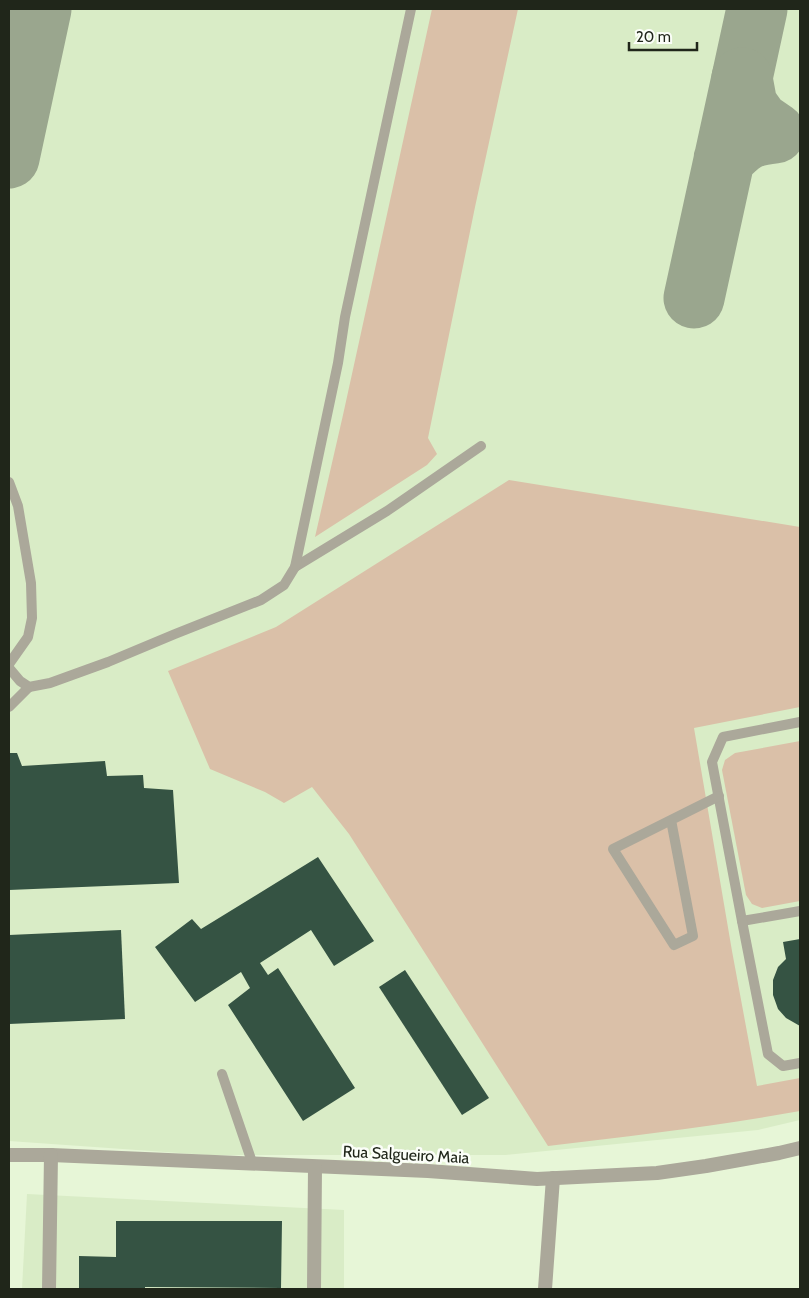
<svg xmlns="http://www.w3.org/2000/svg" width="809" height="1298" font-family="Cabin,sans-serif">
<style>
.built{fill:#d9ecc6}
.green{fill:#dac0a8}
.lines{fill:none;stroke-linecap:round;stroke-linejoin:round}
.taxiway{stroke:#9aa68e;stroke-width:61}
.building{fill:#355343}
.service{stroke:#aba89a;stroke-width:10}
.minor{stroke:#aba89a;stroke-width:14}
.labels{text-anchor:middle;stroke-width:5;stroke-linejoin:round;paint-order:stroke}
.street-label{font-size:16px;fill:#20261a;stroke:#fbfef8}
</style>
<rect width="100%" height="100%" fill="#e7f6d7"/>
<g class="built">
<polygon points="9,9 800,9 800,1120 758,1130 506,1155 208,1155 9,1141"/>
<polygon points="27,1194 344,1210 344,1289 22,1289"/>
</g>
<g class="green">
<polygon points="432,9 518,9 475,207 428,438 437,454 427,465 315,537 343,415"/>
<path d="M509,480l291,47v180l-106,21 38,223 25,135 43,-8v33c-83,15 -168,25 -252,35l-199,-312 -37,-47 -28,16 -19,-11 -55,-23 -42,-98 108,-44z"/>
<polygon points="800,741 800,901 762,908 752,904 746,895 722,770 725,760 735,753"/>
</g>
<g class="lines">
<g class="taxiway">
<polyline points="742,78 757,9"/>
<polyline points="9,158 41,9"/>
<path d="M694,298l48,-220 5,27 12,17 16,11c-27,3 -32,7 -51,26"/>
</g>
</g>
<g class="building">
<polygon points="9,753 17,753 22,766 105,761 107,776 143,775 144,788 173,790 179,883 9,890"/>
<polygon points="318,857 374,941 334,966 311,930 260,963 268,975 278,968 355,1088 303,1121 228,1005 250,988 241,972 195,1002 155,947 192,919 201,929"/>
<polygon points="121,930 125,1019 9,1024 9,935"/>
<polygon points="800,939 800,1026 786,1018 778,1009 773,995 773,980 778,967 786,959 783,942"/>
<polygon points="405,970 489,1098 462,1115 379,987"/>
<polygon points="116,1221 282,1221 281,1288 145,1287 145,1289 79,1289 79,1256 116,1257"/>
</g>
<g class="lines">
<g class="service">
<polyline points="9,482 18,506 31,583 32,618 28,637 9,664"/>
<polyline points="295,567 387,511 481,446"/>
<polyline points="9,668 20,681 29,687 50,683 108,662 175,634 261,600 284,585 295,567 338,363 345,317 411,9"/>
<polyline points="9,707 29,687"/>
<polyline points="800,722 723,737 712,762 742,921 800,911"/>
<polyline points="671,820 693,936 674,945 613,849 719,796"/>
<polyline points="742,921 768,1054 783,1066 800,1063"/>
<polyline points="222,1074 253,1165"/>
</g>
<g class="minor">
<polyline points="9,1155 51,1155 428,1171 537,1179 657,1173 706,1166 779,1153 800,1148"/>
<polyline points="49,1289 51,1155"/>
<polyline points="314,1289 315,1167"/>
<polyline points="545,1289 553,1178"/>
</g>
</g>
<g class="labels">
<g class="street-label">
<text transform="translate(406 1154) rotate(3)" y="6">Rua Salgueiro Maia</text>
</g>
</g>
<rect width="809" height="1298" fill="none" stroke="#20261a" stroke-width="20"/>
<path d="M629 42v8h68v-8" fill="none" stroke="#20261a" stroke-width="2.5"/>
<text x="636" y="42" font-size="15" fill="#20261a" stroke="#fbfef8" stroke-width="4" paint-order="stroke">20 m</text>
</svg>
